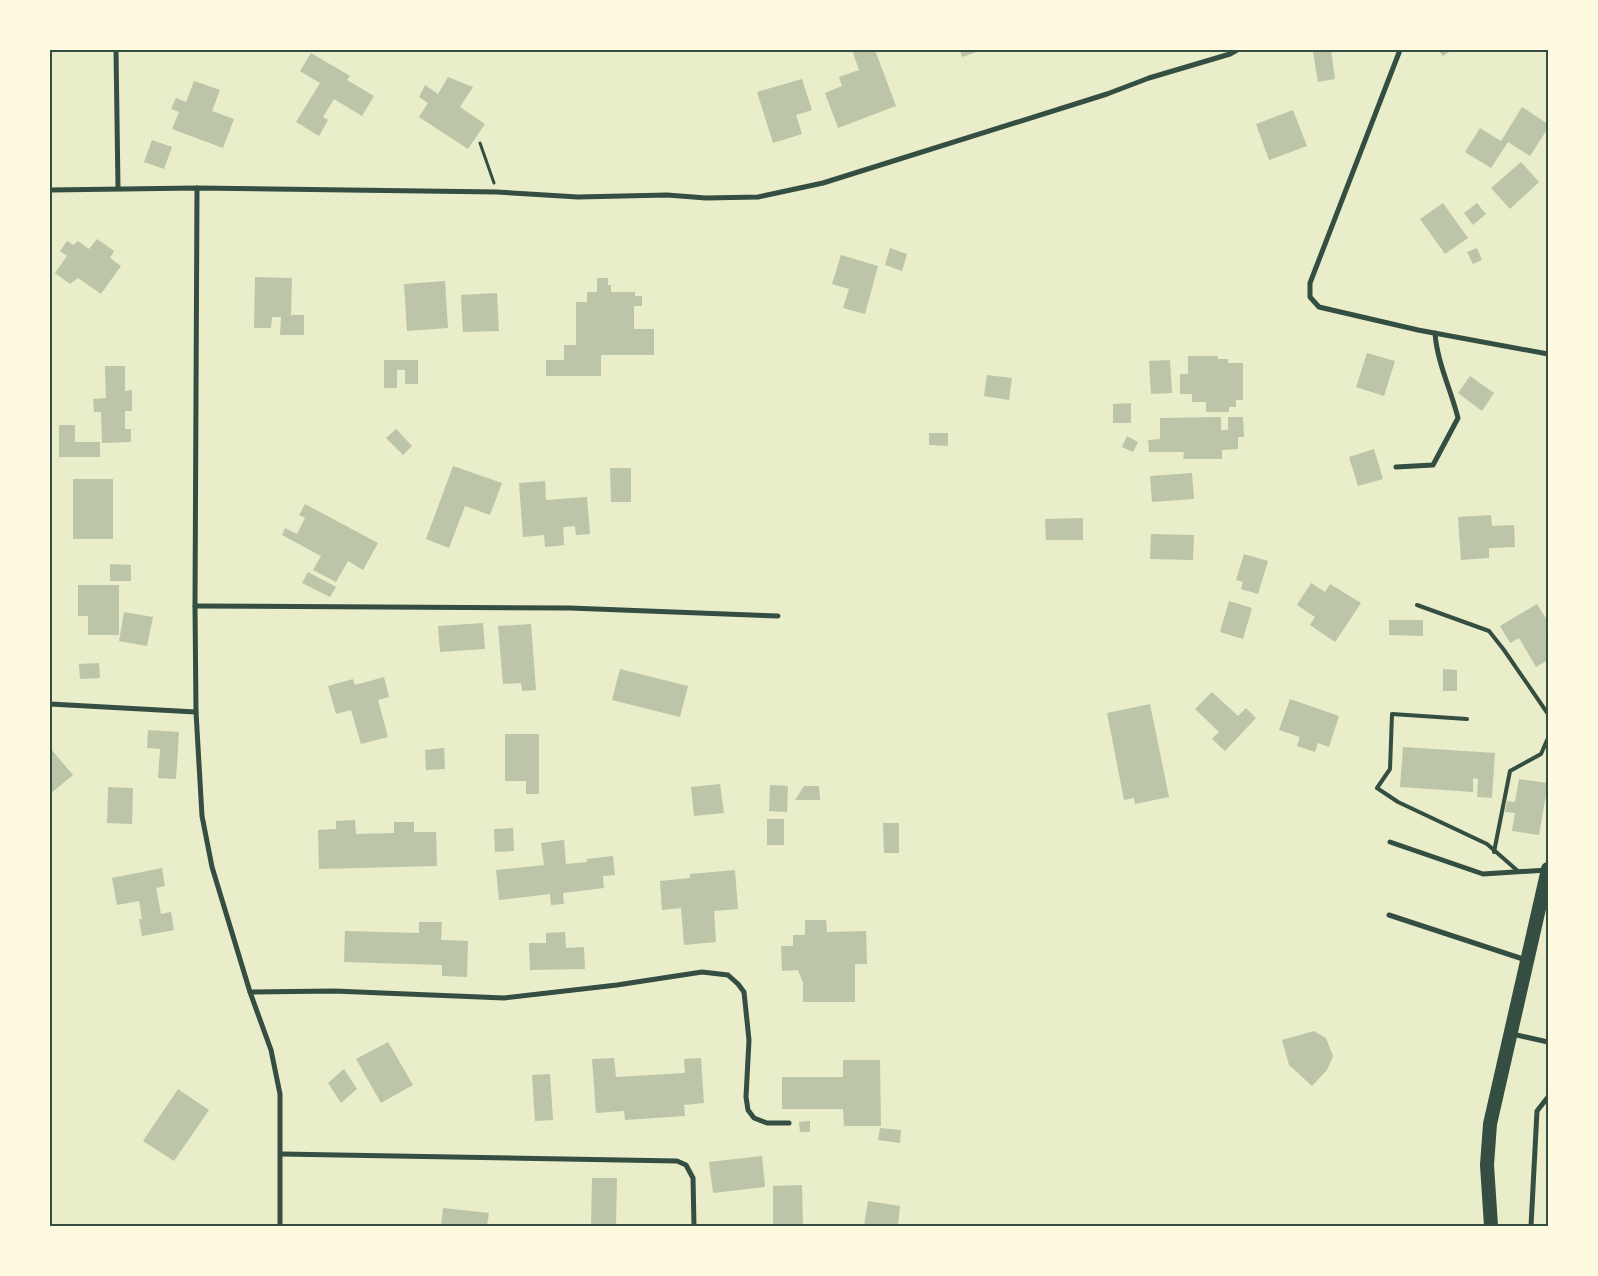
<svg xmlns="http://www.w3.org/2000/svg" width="1598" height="1276" font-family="Arial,sans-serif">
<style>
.building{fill:#bcc5a7}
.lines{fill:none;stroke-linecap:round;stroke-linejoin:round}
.path{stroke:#344e41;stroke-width:3}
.service{stroke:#344e41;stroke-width:4}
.minor{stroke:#344e41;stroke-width:5}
.trunk{stroke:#344e41;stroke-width:14}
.neatline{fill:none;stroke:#344e41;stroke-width:2}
</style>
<rect width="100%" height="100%" fill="#e9edc9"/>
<g class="building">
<polygon points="852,50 875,50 896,106 838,128 825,93 842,86 839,77 859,70"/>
<polygon points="960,50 982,50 962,57"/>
<polygon points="1325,50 1331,50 1335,79 1318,82 1313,52"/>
<polygon points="1438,50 1452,50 1443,56"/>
<polygon points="311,53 350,76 347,80 374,96 362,116 334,99 323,117 328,120 319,136 296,122 320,83 300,71"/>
<polygon points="448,77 473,87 460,107 485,124 468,149 419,117 428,103 419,97 425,85 438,94"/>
<polygon points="802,79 812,110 796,115 802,134 773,143 757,92"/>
<polygon points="194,81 220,90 212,111 234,119 223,148 172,129 179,112 171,109 176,98 186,102"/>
<polygon points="1522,107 1548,124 1548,128 1530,156 1508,142 1491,168 1465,152 1480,128 1501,141"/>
<polygon points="1293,110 1307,146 1269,160 1256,124"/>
<polygon points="152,140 172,147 164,169 144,162"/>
<polygon points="1521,162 1539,182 1510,209 1491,188"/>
<polygon points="1443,203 1468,238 1445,254 1420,219"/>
<polygon points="1477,203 1486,214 1473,225 1464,213"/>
<polygon points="97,239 114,251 110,258 121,266 101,294 78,278 70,284 55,273 67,256 60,251 67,241 73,245 78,241 89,249"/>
<polygon points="890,248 907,254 902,271 885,265"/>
<polygon points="1477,248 1482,260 1473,264 1467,252"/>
<polygon points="841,255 878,266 865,314 843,308 849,289 832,284"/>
<polygon points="255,277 292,278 291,315 304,315 304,335 280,335 281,317 272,317 271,328 254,328"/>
<polygon points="597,278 608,278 608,285 611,285 611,292 635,292 635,296 642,296 642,306 634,306 634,329 654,329 654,355 601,355 601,376 546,376 546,360 564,360 564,345 576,345 576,302 587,302 587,292 597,292"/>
<polygon points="445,281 448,328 407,331 404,284"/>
<polygon points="497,293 499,331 463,332 461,295"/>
<polygon points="1367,353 1395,361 1384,396 1356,387"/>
<polygon points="1188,356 1218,356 1218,359 1228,359 1228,363 1243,363 1243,400 1236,400 1236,407 1229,407 1229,412 1206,412 1206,402 1192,402 1192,394 1180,394 1180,374 1188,374"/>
<polygon points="384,360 418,360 418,384 405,384 405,370 397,370 397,388 384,388"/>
<polygon points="1170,360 1172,393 1151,394 1149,361"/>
<polygon points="105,366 125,366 125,391 132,390 132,411 125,411 125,429 131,429 131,442 102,443 101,412 94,412 93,399 106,398"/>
<polygon points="987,375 1012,378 1009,400 984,396"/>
<polygon points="1470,376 1494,393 1482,411 1458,393"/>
<polygon points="1131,403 1131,423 1113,423 1113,404"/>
<polygon points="1221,417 1221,430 1228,430 1228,417 1243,417 1244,437 1238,437 1238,449 1222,450 1222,459 1183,459 1184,452 1149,452 1148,440 1160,439 1160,418"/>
<polygon points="59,425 75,425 75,442 100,442 100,457 59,457"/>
<polygon points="396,429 412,446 403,455 386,438"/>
<polygon points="929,433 948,433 948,446 929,445"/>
<polygon points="1127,436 1138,442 1133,452 1122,447"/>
<polygon points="1374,449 1383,479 1358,486 1349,457"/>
<polygon points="453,466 502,483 490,515 465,506 449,548 426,539"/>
<polygon points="610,468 631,468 631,502 611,502"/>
<polygon points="1192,473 1194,499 1152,502 1150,476"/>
<rect x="73" y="479" width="40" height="60"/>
<polygon points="545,481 546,500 587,497 590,534 576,535 575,526 563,527 564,545 545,547 544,535 523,537 519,483"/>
<polygon points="305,504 378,543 363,570 348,561 336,582 313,570 321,556 282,535 285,528 297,534 305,518 299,515"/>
<polygon points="1491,515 1492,526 1514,525 1515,547 1489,548 1489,558 1461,560 1458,517"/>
<polygon points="1083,518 1083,540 1046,540 1045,519"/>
<polygon points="1151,534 1194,535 1193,560 1150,559"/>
<polygon points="1244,554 1268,561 1258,594 1241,589 1243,582 1236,580"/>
<polygon points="110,564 131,565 131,581 110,581"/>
<polygon points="308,572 336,587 330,597 302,583"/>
<polygon points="1311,583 1325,592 1330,584 1361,603 1335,642 1310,625 1315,617 1297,605"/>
<polygon points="78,585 119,585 119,635 88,635 88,616 78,616"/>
<polygon points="1229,601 1252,608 1243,639 1220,632"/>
<polygon points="1537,604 1548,622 1548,633 1545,634 1548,639 1548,660 1536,667 1519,638 1510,643 1500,626"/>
<polygon points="124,612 153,617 147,646 119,641"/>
<polygon points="1389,620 1423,620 1423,636 1389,635"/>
<polygon points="483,623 485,649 440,652 438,626"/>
<polygon points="531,624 536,690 522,691 521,683 503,684 498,626"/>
<polygon points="99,663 100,678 80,679 79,664"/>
<polygon points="620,669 688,686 680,717 612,700"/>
<polygon points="1443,669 1457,670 1457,691 1443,691"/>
<polygon points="384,677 389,697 378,700 388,737 361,744 351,710 336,714 328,686 353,679 355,685"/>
<polygon points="1212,692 1238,716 1246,708 1256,718 1225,751 1212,739 1219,732 1195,709"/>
<polygon points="1290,699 1339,716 1329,747 1318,743 1315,752 1297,746 1300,737 1279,730"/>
<polygon points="1150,704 1169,797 1135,804 1134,798 1124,800 1107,713"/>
<polygon points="148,730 179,732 176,779 158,778 160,749 147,748"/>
<polygon points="505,734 539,734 539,794 526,794 526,781 505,781"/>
<polygon points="1403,747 1495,753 1492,798 1477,797 1478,779 1473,778 1473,792 1400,787"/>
<polygon points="50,748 73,775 50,794"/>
<polygon points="444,748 445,769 426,770 425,750"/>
<polygon points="1519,779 1548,783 1539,835 1512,831 1515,813 1505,812 1507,801 1515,802"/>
<polygon points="720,784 724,813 694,816 691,787"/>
<polygon points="770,785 788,786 787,812 769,811"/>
<polygon points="804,786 819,786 820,800 795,800"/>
<polygon points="108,787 133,788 132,824 107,823"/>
<rect x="767" y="819" width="17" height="26"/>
<polygon points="355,820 356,834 394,833 394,822 414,822 414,832 436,832 437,866 319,869 318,830 336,829 336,821"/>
<polygon points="883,823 899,823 899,853 884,853"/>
<polygon points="513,828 514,851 495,852 494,829"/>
<polygon points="564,840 566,864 587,862 586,859 613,856 615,875 603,876 604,888 563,893 564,904 551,905 550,894 499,900 496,870 544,865 541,843"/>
<polygon points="162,868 165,886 156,888 161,914 171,912 174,930 142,936 139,919 142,919 139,901 117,905 112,878"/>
<polygon points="735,870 738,909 714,911 716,942 684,945 681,908 662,910 660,881 690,878 690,874"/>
<polygon points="805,920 826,920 827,932 866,931 867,964 855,964 855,1002 803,1002 803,983 798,970 782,971 781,946 793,946 793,935 805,935"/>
<polygon points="419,922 442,922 441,940 468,941 467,977 442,976 442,965 344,962 345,931 419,933"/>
<polygon points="565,932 566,948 584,947 585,969 530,970 529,943 546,943 546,933"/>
<polygon points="1314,1031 1326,1038 1333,1056 1327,1070 1312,1086 1289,1065 1282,1040"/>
<polygon points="388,1042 413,1085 381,1103 356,1059"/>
<polygon points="614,1058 616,1077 685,1073 684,1059 701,1058 704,1103 684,1105 685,1116 625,1120 624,1111 596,1113 592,1059"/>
<polygon points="843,1060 880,1060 881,1126 844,1126 843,1109 782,1109 782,1077 843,1077"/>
<polygon points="344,1069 357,1089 341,1103 328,1083"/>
<polygon points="550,1074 553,1120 535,1121 532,1075"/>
<polygon points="178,1089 209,1110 174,1161 143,1141"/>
<polygon points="810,1121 810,1132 800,1132 799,1122"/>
<polygon points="880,1128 901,1130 900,1143 878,1140"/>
<polygon points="762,1156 765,1187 713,1193 709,1162"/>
<polygon points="592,1178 617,1178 616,1226 591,1226"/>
<polygon points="802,1185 803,1226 773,1226 773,1186"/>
<polygon points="868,1201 900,1206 898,1226 864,1226"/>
<polygon points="443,1208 489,1213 487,1226 441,1226"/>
</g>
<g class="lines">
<polyline class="path" points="480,143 494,183"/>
<g class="service">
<polyline points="1417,605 1489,631 1504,650 1548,714"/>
<polyline points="1467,719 1392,714 1390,769 1377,788 1398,802 1487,844 1519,872"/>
<polyline points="1494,852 1510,771 1541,754 1548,738"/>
</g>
<g class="minor">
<polyline points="116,50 118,188"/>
<polyline points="1400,50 1310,283 1310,297 1319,307 1418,330 1548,354"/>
<polyline points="197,188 195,606 196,712 202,816 212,867 250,992 271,1050 280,1094 280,1226"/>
<polyline points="50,190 197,188 497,192 578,197 667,195 706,198 758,197 823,183 1107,94 1149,78 1230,54 1237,50"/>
<path d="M1396,467l37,-2 25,-47c-7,-28 -21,-56 -23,-85"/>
<polyline points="195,606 570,608 778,616"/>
<polyline points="50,704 196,712"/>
<polyline points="1390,842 1483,874 1547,870"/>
<polyline points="1389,915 1526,960"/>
<polyline points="250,992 334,991 504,998 617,985 702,972 728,975 738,984 744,992 749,1040 746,1097 748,1110 754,1118 767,1123 789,1123"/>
<polyline points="1512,1034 1548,1042"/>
<polyline points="281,1154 677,1161 686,1165 693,1178 694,1226"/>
<polyline points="1531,1226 1537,1111 1548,1097"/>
</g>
<polyline class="trunk" points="1491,1226 1487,1165 1490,1124 1548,869"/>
</g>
<rect width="1598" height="1276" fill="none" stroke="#fefae0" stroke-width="102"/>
<rect x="51" y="51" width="1496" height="1174" class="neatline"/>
</svg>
